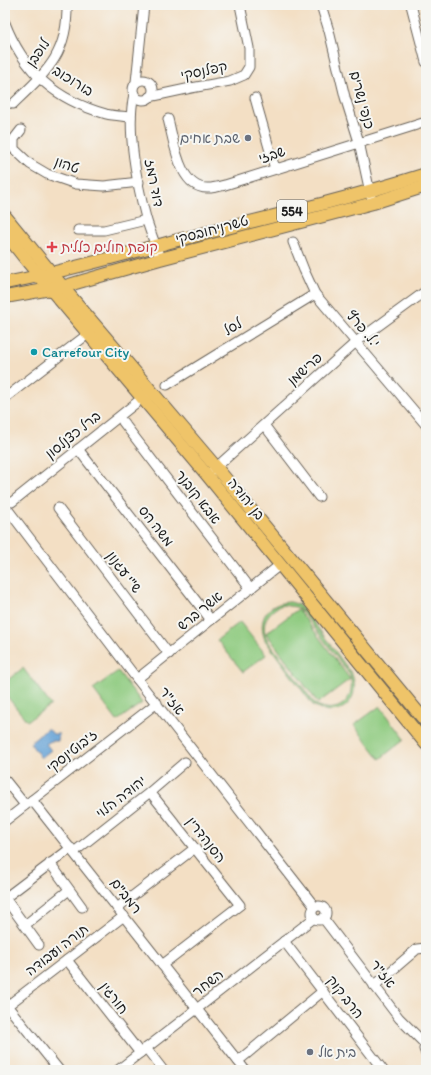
<svg xmlns="http://www.w3.org/2000/svg" width="431" height="1075" font-family="Itim,'Playpen Sans Hebrew',sans-serif">
  <style>
    .green { fill: #8fcb80; stroke: #56744e; fill-rule: evenodd }
    .water { fill: #65a2d6; stroke: #405f79 }
    .lines { fill: none; stroke-linecap: round; stroke-linejoin: round }
    .minor-casing { stroke: #676057; stroke-width: 11 }
    .major-casing { stroke: #676057; stroke-width: 14 }
    .minor { stroke: #fff; stroke-width: 9 }
    .major { stroke: #efc469; stroke-width: 12 }
    .worship-dot { fill: #6b7280; stroke: #f6f6f2; stroke-width: 1.5 }
    .health-dot { fill: #e0444e; stroke: #f6f6f2; stroke-width: 1.5 }
    .culture-dot { fill: #0f9aa8; stroke: #f6f6f2; stroke-width: 1.5 }
    .labels { text-anchor: middle; dominant-baseline: central; stroke-width: 4; stroke-linejoin: round; paint-order: stroke }
    .shield { fill: #f6f6f2; stroke: #5d5d5c; stroke-width: 1 }
    .shield-label { font-size: 13px; font-weight: bold; fill: #1c1c1c }
    .street-label { font-size: 14px; fill: #1c1c1c; stroke: #f6f6f2 }
    .worship-label { font-size: 14px; fill: #5b616d; stroke: #f6f6f2; text-anchor: end }
    .health-label { font-size: 14px; fill: #be3a42; stroke: #f6f6f2; text-anchor: start }
    .culture-label { font-size: 14px; fill: #0d838f; stroke: #f6f6f2; text-anchor: start }
  </style>
  <rect width="100%" height="100%" fill="#f6f6f2"/>
  <filter id="ink" filterUnits="userSpaceOnUse"><feTurbulence type="fractalNoise" baseFrequency=".025" numOctaves="2"/><feDisplacementMap in="SourceGraphic" scale="8" xChannelSelector="R" yChannelSelector="G"/><feConvolveMatrix kernelMatrix="1 2 1 2 8 2 1 2 1" color-interpolation-filters="sRGB"/></filter>
  <filter id="wash" filterUnits="userSpaceOnUse"><feTurbulence type="fractalNoise" baseFrequency=".012" numOctaves="4" result="noise"/><feDisplacementMap in="SourceGraphic" scale="16" xChannelSelector="R" yChannelSelector="G"/><feGaussianBlur stdDeviation="0.9" result="paint"/><feColorMatrix in="noise" values="0 0 0 0 0 0 0 0 0 0 0 0 0 0 0 0 0 1.4 0 .05"/><feComposite in="paint" operator="in"/></filter>
  <g filter="url(#wash)">
    <rect width="100%" height="100%" fill="#f3dfc4"/>
    <g class="green">
      <path d="M 290,602 L 297,604 L 304,609 L 352,674 C 362,702 338,721 313,705 L 265,640 C 257,619 267,603 290,602 ZM 282,605 L 296,607 L 302,611 L 350,675 C 357,700 337,717 315,704 C 303,688 291,672 280,657 C 275,650 267,642 265,633 C 262,620 270,610 282,605 Z"/>
      <polygon points="298,609 350,679 318,703 266,633"/>
      <polygon points="240,622 266,655 243,672 217,640"/>
      <polygon points="23,668 51,705 27,721 5,694 5,682"/>
      <polygon points="118,671 142,703 117,721 93,689"/>
      <polygon points="380,706 405,739 380,759 354,725"/>
    </g>
    <polygon class="water" points="48,728 53,734 59,734 58,741 51,741 46,744 51,750 41,758 30,743"/>
  </g>
  <g filter="url(#ink)">
    <g class="lines">
      <defs>
        <g id="minor">
          <polyline points="321,5 329,31 345,97 359,142 371,197"/>
          <polyline points="411,5 426,62"/>
          <path d="M 5,23 C 13,44 27,67 44,82 C 61,97 85,108 106,114 C 114,116 123,116 131,117"/>
          <circle cx="143" cy="90" r="10"/>
          <polyline points="136,82 144,5"/>
          <path d="M 134,94 C 126,129 137,184 146,218 C 150,232 156,245 160,259"/>
          <polyline points="149,97 191,88 230,81 244,75 249,67 249,48 240,5"/>
          <polyline points="255,98 275,169"/>
          <path d="M 13,104 C 46,72 68,55 67,5"/>
          <path d="M 168,119 C 174,141 179,190 209,188 C 214,188 220,186 225,185 L 426,122"/>
          <polyline points="21,130 14,139 14,149 30,164 47,174 76,184 104,186 139,182"/>
          <polyline points="78,230 104,230 146,220"/>
          <polyline points="293,242 304,270 315,294 426,425"/>
          <polyline points="167,385 315,294"/>
          <polyline points="5,398 88,334"/>
          <polyline points="123,422 251,589"/>
          <polyline points="264,425 319,497"/>
          <polyline points="78,449 211,620"/>
          <polyline points="212,471 356,342 426,291"/>
          <polyline points="12,502 146,395"/>
          <polyline points="58,508 169,654"/>
          <polyline points="9,511 137,679 315,907"/>
          <polyline points="137,679 281,564"/>
          <polyline points="5,780 25,805"/>
          <polyline points="150,792 240,905 162,965"/>
          <polyline points="32,800 245,1070"/>
          <polyline points="5,821 157,703"/>
          <polyline points="74,852 150,792 185,762"/>
          <polyline points="50,863 82,907"/>
          <polyline points="5,898 71,848"/>
          <polyline points="5,898 39,945"/>
          <circle cx="319" cy="913" r="7"/>
          <polyline points="117,908 195,848"/>
          <polyline points="323,918 399,1018 425,1044"/>
          <polyline points="25,925 69,890"/>
          <polyline points="284,941 383,1070"/>
          <polyline points="67,960 140,1053"/>
          <polyline points="374,986 417,949 426,948"/>
          <polyline points="5,1003 59,1070"/>
          <polyline points="7,1006 124,916"/>
          <polyline points="426,1042 424,1049 426,1054"/>
          <polyline points="146,1048 163,1070"/>
          <polyline points="238,1061 323,991"/>
          <polyline points="118,1070 314,918"/>
        </g>
        <g id="major">
          <polyline points="5,216 72,298 216,467 426,722"/>
          <polyline points="5,233 27,261 207,475 426,744"/>
          <path d="M 5,283 C 64,272 120,255 178,240 C 261,219 344,200 426,174"/>
          <polyline points="5,297 62,287 79,282 160,259 373,203 426,186"/>
        </g>
      </defs>
      <use href="#minor" class="minor-casing"/>
      <use href="#major" class="major-casing"/>
      <use href="#minor" class="minor"/>
      <use href="#major" class="major"/>
    </g>
  </g>
  <g class="worship-dot">
    <circle cx="248" cy="138" r="4"/>
    <circle cx="310" cy="1052" r="4"/>
  </g>
  <path class="health-dot" d="M50 241h4v4h4v4h-4v4h-4v-4h-4v-4h4z"/>
  <circle class="culture-dot" cx="34" cy="352" r="4"/>
  <g class="labels">
    <rect class="shield" x="277" y="200" width="30" height="22" rx="3"/>
    <g class="shield-label">
      <text x="292" y="211">554</text>
    </g>
    <g class="street-label">
      <text transform="translate(38 53) rotate(-56)">לופבן</text>
      <text transform="translate(204 71) rotate(-12)">קפלנסקי</text>
      <text transform="translate(73 81) rotate(32)">בורוכוב</text>
      <text transform="translate(362 100) rotate(75)">כנפי נשרים</text>
      <text transform="translate(272 155) rotate(-18)">שבזי</text>
      <text transform="translate(67 165) rotate(19)">טהון</text>
      <text transform="translate(154 183) rotate(79)">דוד רמז</text>
      <text transform="translate(212 230) rotate(-15)">טשרניחובסקי</text>
      <text transform="translate(233 327) rotate(-31)">לסל</text>
      <text transform="translate(363 329) rotate(49)">י.ל. פרץ</text>
      <text transform="translate(305 369) rotate(-42)">פרישמן</text>
      <text transform="translate(73 435) rotate(-39)">ברל כצנלסון</text>
      <text transform="translate(198 497) rotate(52)">אבא קובנר</text>
      <text transform="translate(246 499) rotate(51)">בן יהודה</text>
      <text transform="translate(156 526) rotate(52)">משה הס</text>
      <text transform="translate(124 572) rotate(53)">ש"י עגנון</text>
      <text transform="translate(200 611) rotate(-39)">אשר ברש</text>
      <text transform="translate(172 701) rotate(52)">אז"ר</text>
      <text transform="translate(72 751) rotate(-38)">ז'בוטינסקי</text>
      <text transform="translate(121 797) rotate(-38)">יהודה הלוי</text>
      <text transform="translate(206 840) rotate(52)">הסנהדרין</text>
      <text transform="translate(126 896) rotate(52)">רמב"ם</text>
      <text transform="translate(57 950) rotate(-38)">תורה ועבודה</text>
      <text transform="translate(383 974) rotate(52)">אז"ר</text>
      <text transform="translate(208 983) rotate(-38)">השחר</text>
      <text transform="translate(345 997) rotate(52)">הרב קוק</text>
      <text transform="translate(114 998) rotate(52)">חורגין</text>
    </g>
    <g class="worship-label">
      <text x="240" y="138">שבת אחים</text>
      <text x="318" y="1052" text-anchor="start">בית אל</text>
    </g>
    <g class="health-label">
      <text x="61" y="247">קופת חולים כללית</text>
    </g>
    <g class="culture-label">
      <text x="42" y="352">Carrefour City</text>
    </g>
  </g>
  <rect width="431" height="1075" fill="none" stroke="#f6f6f2" stroke-width="20"/>
</svg>
